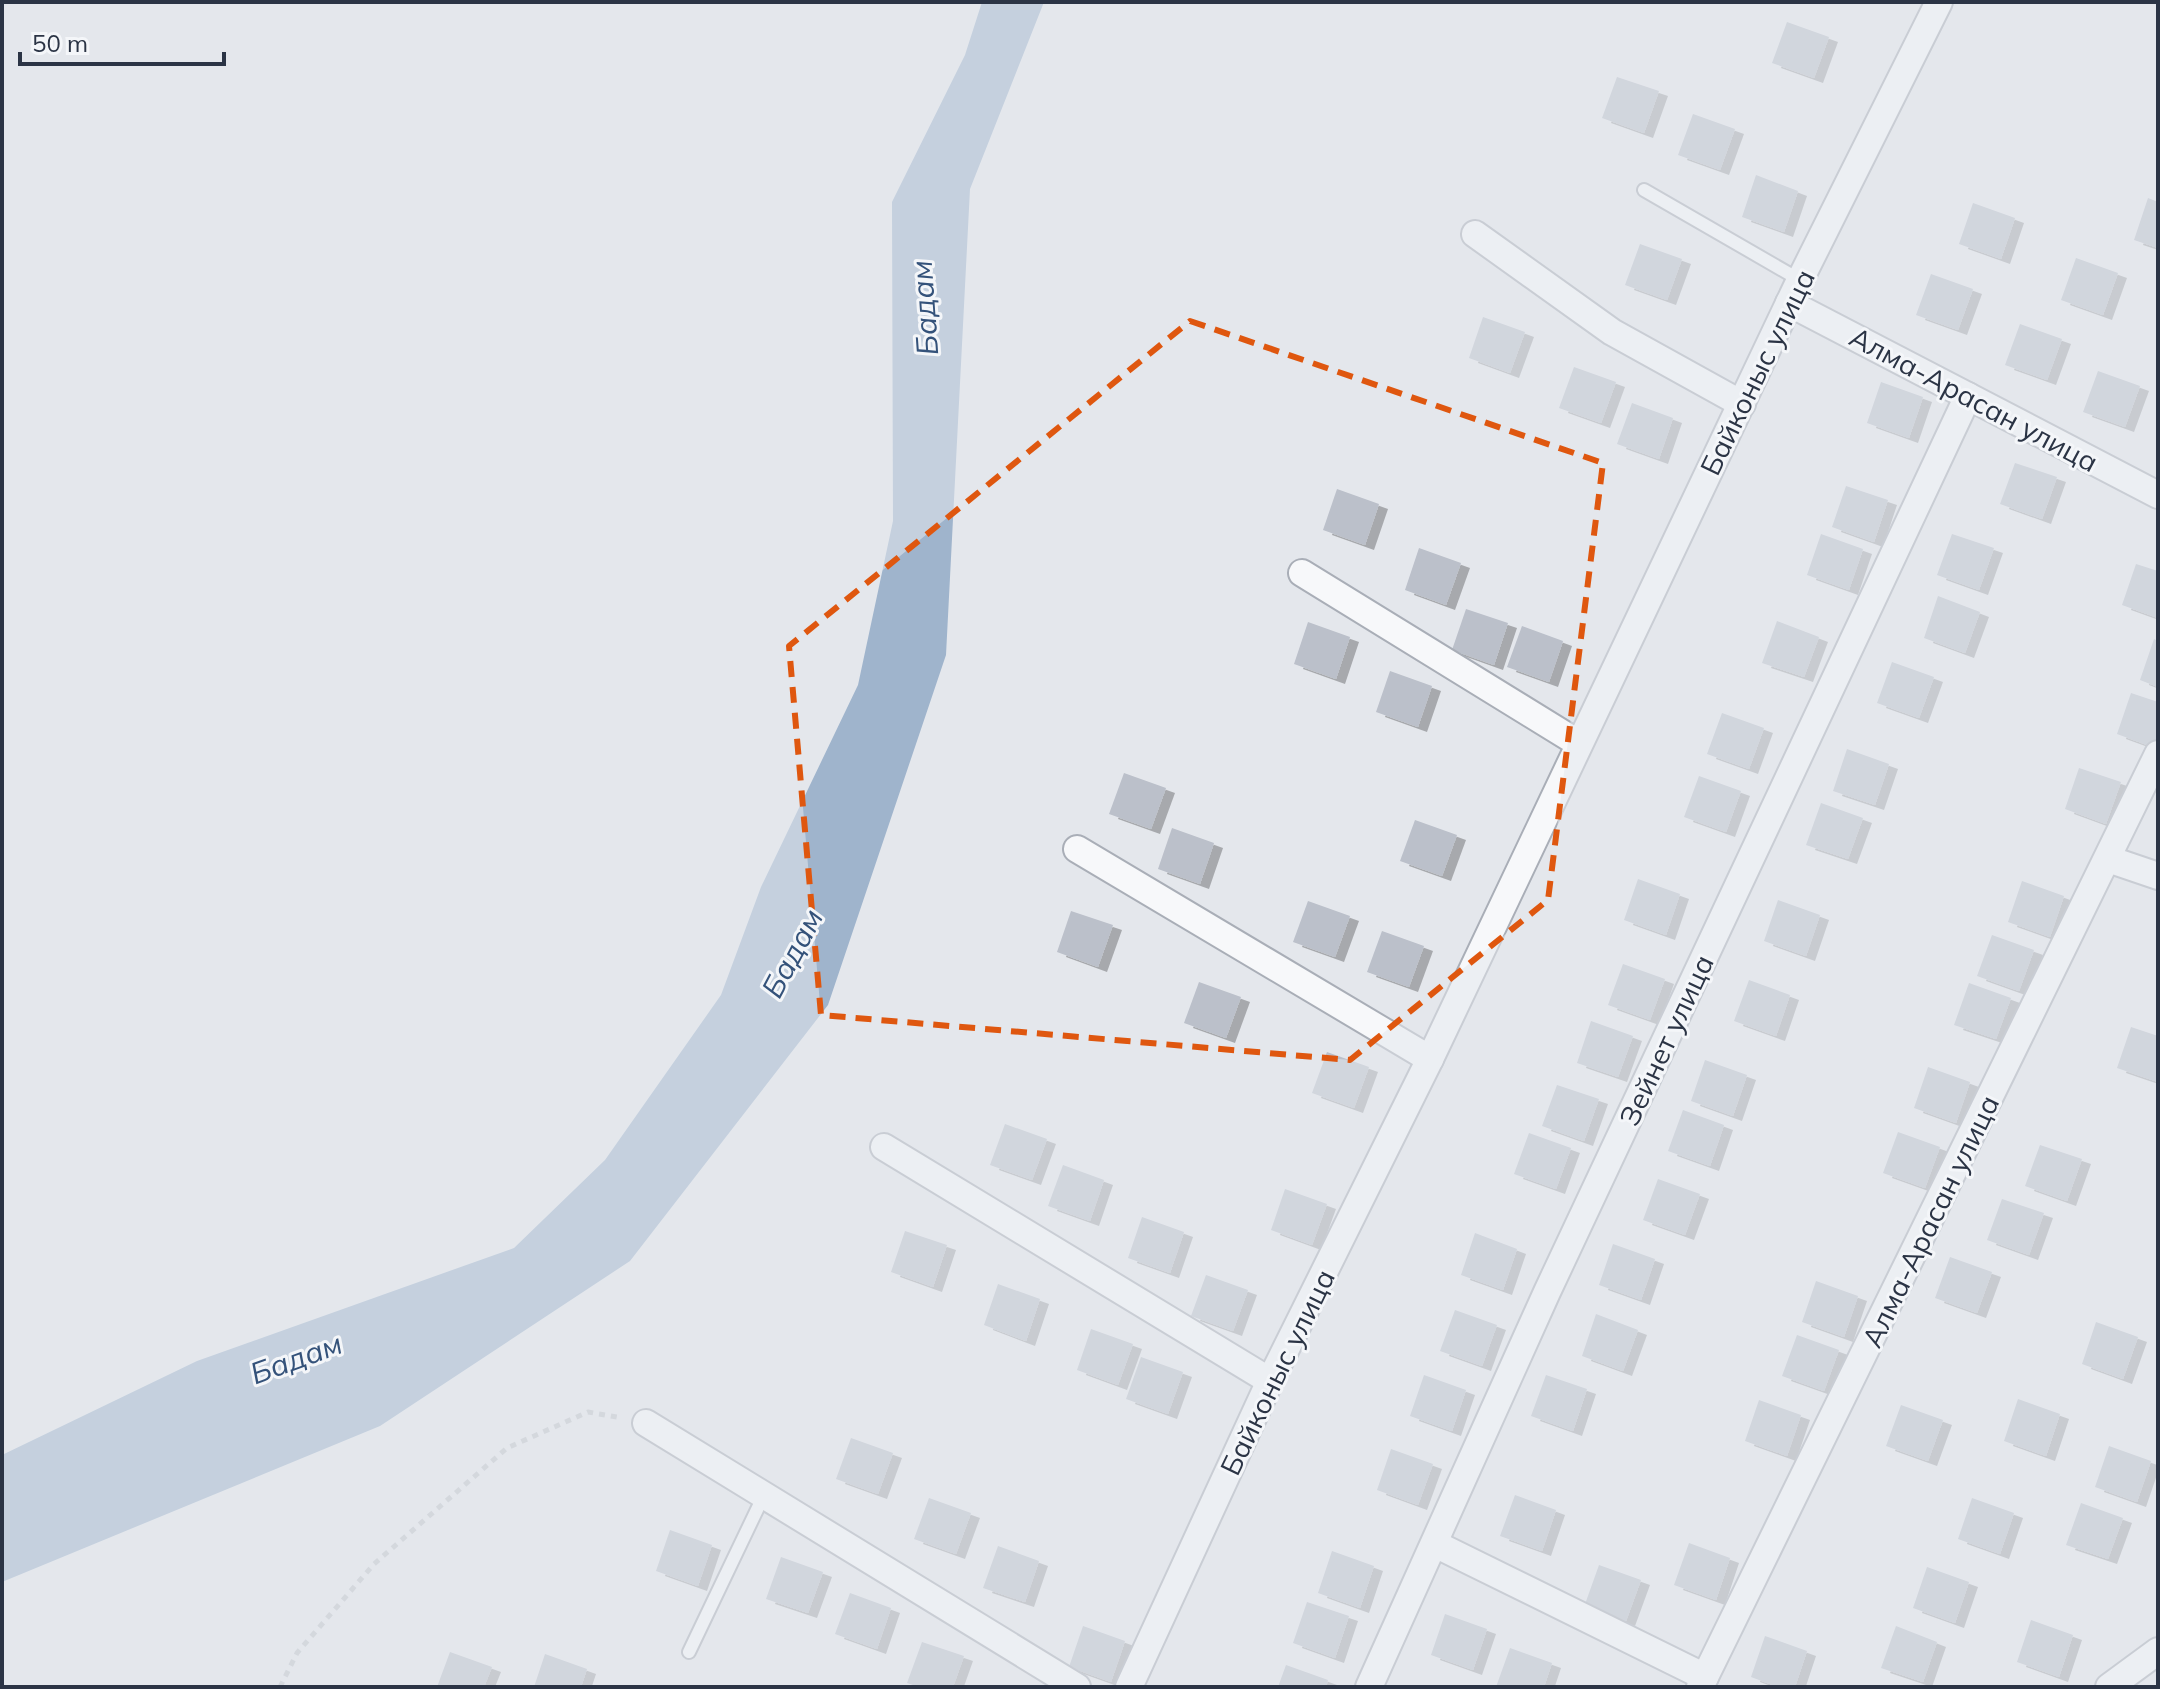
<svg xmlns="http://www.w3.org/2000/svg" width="2160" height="1689" font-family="Mulish,sans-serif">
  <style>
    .water { fill: #9fb4cc }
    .building { fill: #bbc0ca; filter: url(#shadow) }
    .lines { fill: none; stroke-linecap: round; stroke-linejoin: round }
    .service-casing { stroke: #a9aeb7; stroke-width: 16 }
    .minor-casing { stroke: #a9aeb7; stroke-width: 30 }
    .path { stroke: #c2c5cb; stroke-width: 5; stroke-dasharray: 6 6; stroke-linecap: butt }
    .service { stroke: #f7f8fa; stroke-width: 12 }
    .minor { stroke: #f7f8fa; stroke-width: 26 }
    .marked { fill: none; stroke: #df570f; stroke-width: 6; stroke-dasharray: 16 10; stroke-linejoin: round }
    .labels { text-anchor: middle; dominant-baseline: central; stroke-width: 6; stroke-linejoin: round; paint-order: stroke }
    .street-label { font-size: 28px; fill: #2b3445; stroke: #f4f6f9 }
    .water-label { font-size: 30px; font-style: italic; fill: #34527a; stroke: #f4f6f9 }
  </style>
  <defs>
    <filter id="shadow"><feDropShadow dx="9" dy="5" stdDeviation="0" flood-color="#0004"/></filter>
  </defs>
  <rect width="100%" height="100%" fill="#e4e7ec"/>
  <polygon class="water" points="982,2 1044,2 970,189 946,655 828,1005 630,1261 380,1426 2,1582 2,1455 197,1361 514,1248 605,1160 721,995 761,887 858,685 893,521 892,202 965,55"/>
  <g class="building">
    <polygon points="1787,22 1829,37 1814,78 1772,63"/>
    <polygon points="1617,77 1659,91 1644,133 1602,118"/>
    <polygon points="1693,114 1735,129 1720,170 1678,155"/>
    <polygon points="1756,175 1798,191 1784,232 1742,217"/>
    <polygon points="2148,198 2158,202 2158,248 2134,240"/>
    <polygon points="1973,203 2015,218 2001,259 1959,244"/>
    <polygon points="1640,244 1682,259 1667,300 1625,285"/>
    <polygon points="2076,258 2118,273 2103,315 2061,300"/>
    <polygon points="1931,274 1973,289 1958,330 1916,315"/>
    <polygon points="1483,317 1525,332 1510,373 1469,358"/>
    <polygon points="2020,324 2062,339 2047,380 2005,365"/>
    <polygon points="1574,367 1616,382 1601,423 1559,408"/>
    <polygon points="2098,371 2140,386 2125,427 2083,412"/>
    <polygon points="1881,382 1923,397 1909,438 1867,423"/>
    <polygon points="1632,403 1673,418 1659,459 1617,444"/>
    <polygon points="2015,463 2057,477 2042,519 2000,504"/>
    <polygon points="1846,486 1888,500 1874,542 1832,527"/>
    <polygon points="1337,489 1379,504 1365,545 1323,530"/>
    <polygon points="1821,534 1863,549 1849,590 1807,575"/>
    <polygon points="1952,534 1994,548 1979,590 1937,575"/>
    <polygon points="1419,548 1461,563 1446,605 1405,590"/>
    <polygon points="2136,564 2158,571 2158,618 2122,605"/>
    <polygon points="1938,596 1980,612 1965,653 1924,638"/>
    <polygon points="1466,609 1508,623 1494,665 1452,650"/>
    <polygon points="1777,621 1819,637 1804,677 1762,663"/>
    <polygon points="1308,622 1350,637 1336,679 1294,664"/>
    <polygon points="1522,626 1563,641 1549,682 1507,667"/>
    <polygon points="2154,639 2158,641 2158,687 2140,680"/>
    <polygon points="1892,662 1934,677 1919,718 1877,703"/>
    <polygon points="1390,671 1432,686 1418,727 1376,712"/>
    <polygon points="2131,693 2158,702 2158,749 2117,734"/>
    <polygon points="1722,713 1764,728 1749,769 1707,754"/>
    <polygon points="1847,749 1889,764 1875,805 1833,791"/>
    <polygon points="2079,768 2121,782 2106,824 2065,809"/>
    <polygon points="1124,773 1166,788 1151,829 1109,814"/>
    <polygon points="1699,776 1741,791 1726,832 1684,817"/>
    <polygon points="1821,803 1863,818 1848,859 1806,845"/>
    <polygon points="1415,820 1457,835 1442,876 1400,861"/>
    <polygon points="1172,828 1214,843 1200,884 1158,869"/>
    <polygon points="1638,879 1680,894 1666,935 1624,920"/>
    <polygon points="2022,881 2064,896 2050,937 2008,922"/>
    <polygon points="1778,900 1820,915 1806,956 1764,941"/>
    <polygon points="1308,901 1350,916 1335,957 1293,942"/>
    <polygon points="1071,911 1113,925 1098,967 1057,952"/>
    <polygon points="1382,931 1424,946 1409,987 1367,972"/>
    <polygon points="1992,935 2034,950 2019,991 1977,976"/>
    <polygon points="1623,964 1665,979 1650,1020 1608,1005"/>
    <polygon points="1749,980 1790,995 1776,1036 1734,1021"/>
    <polygon points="1199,982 1241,997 1226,1038 1184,1023"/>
    <polygon points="1969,983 2011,998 1996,1039 1954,1025"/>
    <polygon points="1591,1021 1633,1036 1618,1077 1577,1063"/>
    <polygon points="2131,1027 2158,1036 2158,1082 2117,1068"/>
    <polygon points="1327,1052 1369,1067 1354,1108 1312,1093"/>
    <polygon points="1705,1060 1747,1075 1733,1116 1691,1101"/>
    <polygon points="1928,1067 1970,1082 1956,1123 1914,1108"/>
    <polygon points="1557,1085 1599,1099 1584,1141 1542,1126"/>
    <polygon points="1683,1110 1724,1125 1710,1166 1668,1151"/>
    <polygon points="1005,1124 1047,1139 1032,1180 990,1165"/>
    <polygon points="1898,1132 1940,1147 1925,1188 1883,1173"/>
    <polygon points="1529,1133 1571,1148 1556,1189 1514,1174"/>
    <polygon points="2040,1145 2082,1159 2067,1201 2025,1186"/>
    <polygon points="1063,1165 1104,1180 1090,1221 1048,1206"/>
    <polygon points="1658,1179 1700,1194 1685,1235 1643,1220"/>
    <polygon points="1285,1189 1327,1204 1312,1245 1271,1230"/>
    <polygon points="2002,1199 2044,1213 2029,1255 1987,1240"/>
    <polygon points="1142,1217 1184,1232 1170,1273 1128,1258"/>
    <polygon points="905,1231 947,1245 933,1287 891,1272"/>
    <polygon points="1475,1233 1517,1249 1503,1290 1461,1275"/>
    <polygon points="1613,1244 1655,1259 1641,1300 1599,1285"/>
    <polygon points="1950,1257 1992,1272 1977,1313 1935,1298"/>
    <polygon points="1206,1275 1248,1290 1233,1331 1191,1316"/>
    <polygon points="1816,1281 1858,1296 1844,1337 1802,1322"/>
    <polygon points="998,1284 1040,1299 1026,1341 984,1325"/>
    <polygon points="1455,1310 1497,1325 1482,1366 1440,1351"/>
    <polygon points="1596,1314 1638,1330 1623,1371 1582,1356"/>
    <polygon points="2096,1322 2138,1337 2123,1379 2082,1364"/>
    <polygon points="1091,1329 1133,1344 1118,1385 1077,1370"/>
    <polygon points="1797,1335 1839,1350 1824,1391 1782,1376"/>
    <polygon points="1141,1357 1183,1372 1168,1414 1126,1399"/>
    <polygon points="1424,1375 1466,1390 1452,1431 1410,1416"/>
    <polygon points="1546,1375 1587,1389 1573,1431 1531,1416"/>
    <polygon points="2018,1399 2060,1414 2046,1456 2004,1441"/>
    <polygon points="1759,1400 1801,1415 1787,1456 1745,1441"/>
    <polygon points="1901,1405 1943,1420 1928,1461 1886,1446"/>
    <polygon points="851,1438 893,1453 878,1494 836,1479"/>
    <polygon points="2109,1446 2151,1461 2137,1502 2095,1487"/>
    <polygon points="1391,1449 1433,1464 1418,1505 1377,1490"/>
    <polygon points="1515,1495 1556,1510 1542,1551 1500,1536"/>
    <polygon points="929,1498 971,1513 956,1554 914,1539"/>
    <polygon points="1972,1498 2014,1513 2000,1554 1958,1539"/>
    <polygon points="2081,1503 2123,1518 2108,1559 2066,1545"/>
    <polygon points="670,1530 712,1545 698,1586 656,1571"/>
    <polygon points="1689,1543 1730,1558 1716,1600 1674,1585"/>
    <polygon points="998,1546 1039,1561 1025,1602 983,1588"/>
    <polygon points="1332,1551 1374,1566 1360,1608 1318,1593"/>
    <polygon points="781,1557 823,1572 808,1613 766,1599"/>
    <polygon points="1599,1565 1641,1580 1626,1621 1584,1607"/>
    <polygon points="1927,1567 1969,1582 1955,1623 1913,1608"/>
    <polygon points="850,1593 891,1608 877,1649 835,1634"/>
    <polygon points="1307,1602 1349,1616 1335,1658 1293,1643"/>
    <polygon points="1445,1614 1487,1629 1473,1670 1431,1655"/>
    <polygon points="2031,1620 2073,1635 2059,1677 2017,1662"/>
    <polygon points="1083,1626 1125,1641 1111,1682 1069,1667"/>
    <polygon points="1896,1626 1937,1642 1923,1682 1881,1668"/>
    <polygon points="1765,1636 1807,1651 1795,1687 1778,1687 1751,1677"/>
    <polygon points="922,1642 964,1656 953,1687 919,1687 907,1683"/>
    <polygon points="1510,1648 1552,1663 1544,1687 1496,1687"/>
    <polygon points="450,1652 492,1667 484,1687 437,1687"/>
    <polygon points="545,1654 587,1669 581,1687 534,1687"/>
    <polygon points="1286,1665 1328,1680 1326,1687 1278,1687"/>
  </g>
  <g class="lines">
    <defs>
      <g id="service">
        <polyline points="1644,190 1800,280"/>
        <polyline points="689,1652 764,1495"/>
      </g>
      <g id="minor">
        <polyline points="1475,234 1612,332 1742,404"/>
        <polyline points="1789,303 2158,495"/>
        <polyline points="1302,573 1578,743"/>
        <polyline points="1077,849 1430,1059"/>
        <polyline points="2108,859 2158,876"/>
        <polyline points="884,1147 1270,1381"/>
        <polyline points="646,1423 1077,1687"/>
        <polyline points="1435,1544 1705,1677"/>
        <polyline points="1129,1687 1270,1381 1430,1059 1800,280 1939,2"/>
        <polyline points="1369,1687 1547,1292 1968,396"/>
        <polyline points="1700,1687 2158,754"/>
        <polyline points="2109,1687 2158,1651"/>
      </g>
    </defs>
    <use href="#service" class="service-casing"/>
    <use href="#minor" class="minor-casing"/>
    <polyline class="path" points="280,1687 297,1653 374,1564 507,1448 588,1412 622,1418"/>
    <use href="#service" class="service"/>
    <use href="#minor" class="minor"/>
  </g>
  <path d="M0 0H2160V1689H0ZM 1190,321 L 1603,463 L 1548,900 L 1350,1060 L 821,1015 L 789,646 Z" fill="#e4e7ec" fill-opacity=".55" fill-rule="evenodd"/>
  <path class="marked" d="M 1190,321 L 1603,463 L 1548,900 L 1350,1060 L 821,1015 L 789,646 Z"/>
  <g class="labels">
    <g class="street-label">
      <text transform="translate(1757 372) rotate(-64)">Байконыс улица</text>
      <text transform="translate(1974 399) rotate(28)">Алма-Арасан улица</text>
      <text transform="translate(1666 1040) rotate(-65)">Зейнет улица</text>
      <text transform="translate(1930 1221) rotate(-64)">Алма-Арасан улица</text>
      <text transform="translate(1277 1372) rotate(-64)">Байконыс улица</text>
    </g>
    <g class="water-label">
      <text transform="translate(924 308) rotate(-94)">Бадам</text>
      <text transform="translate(792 953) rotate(-62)">Бадам</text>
      <text transform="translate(296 1358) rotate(-20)">Бадам</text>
    </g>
  </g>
  <rect width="2160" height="1689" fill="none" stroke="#2b3445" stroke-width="8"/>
  <path d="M20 52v12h204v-12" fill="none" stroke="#2b3445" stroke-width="4"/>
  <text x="32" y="52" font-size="24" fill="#2b3445" stroke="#f4f6f9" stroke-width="6" paint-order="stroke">50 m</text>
</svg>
